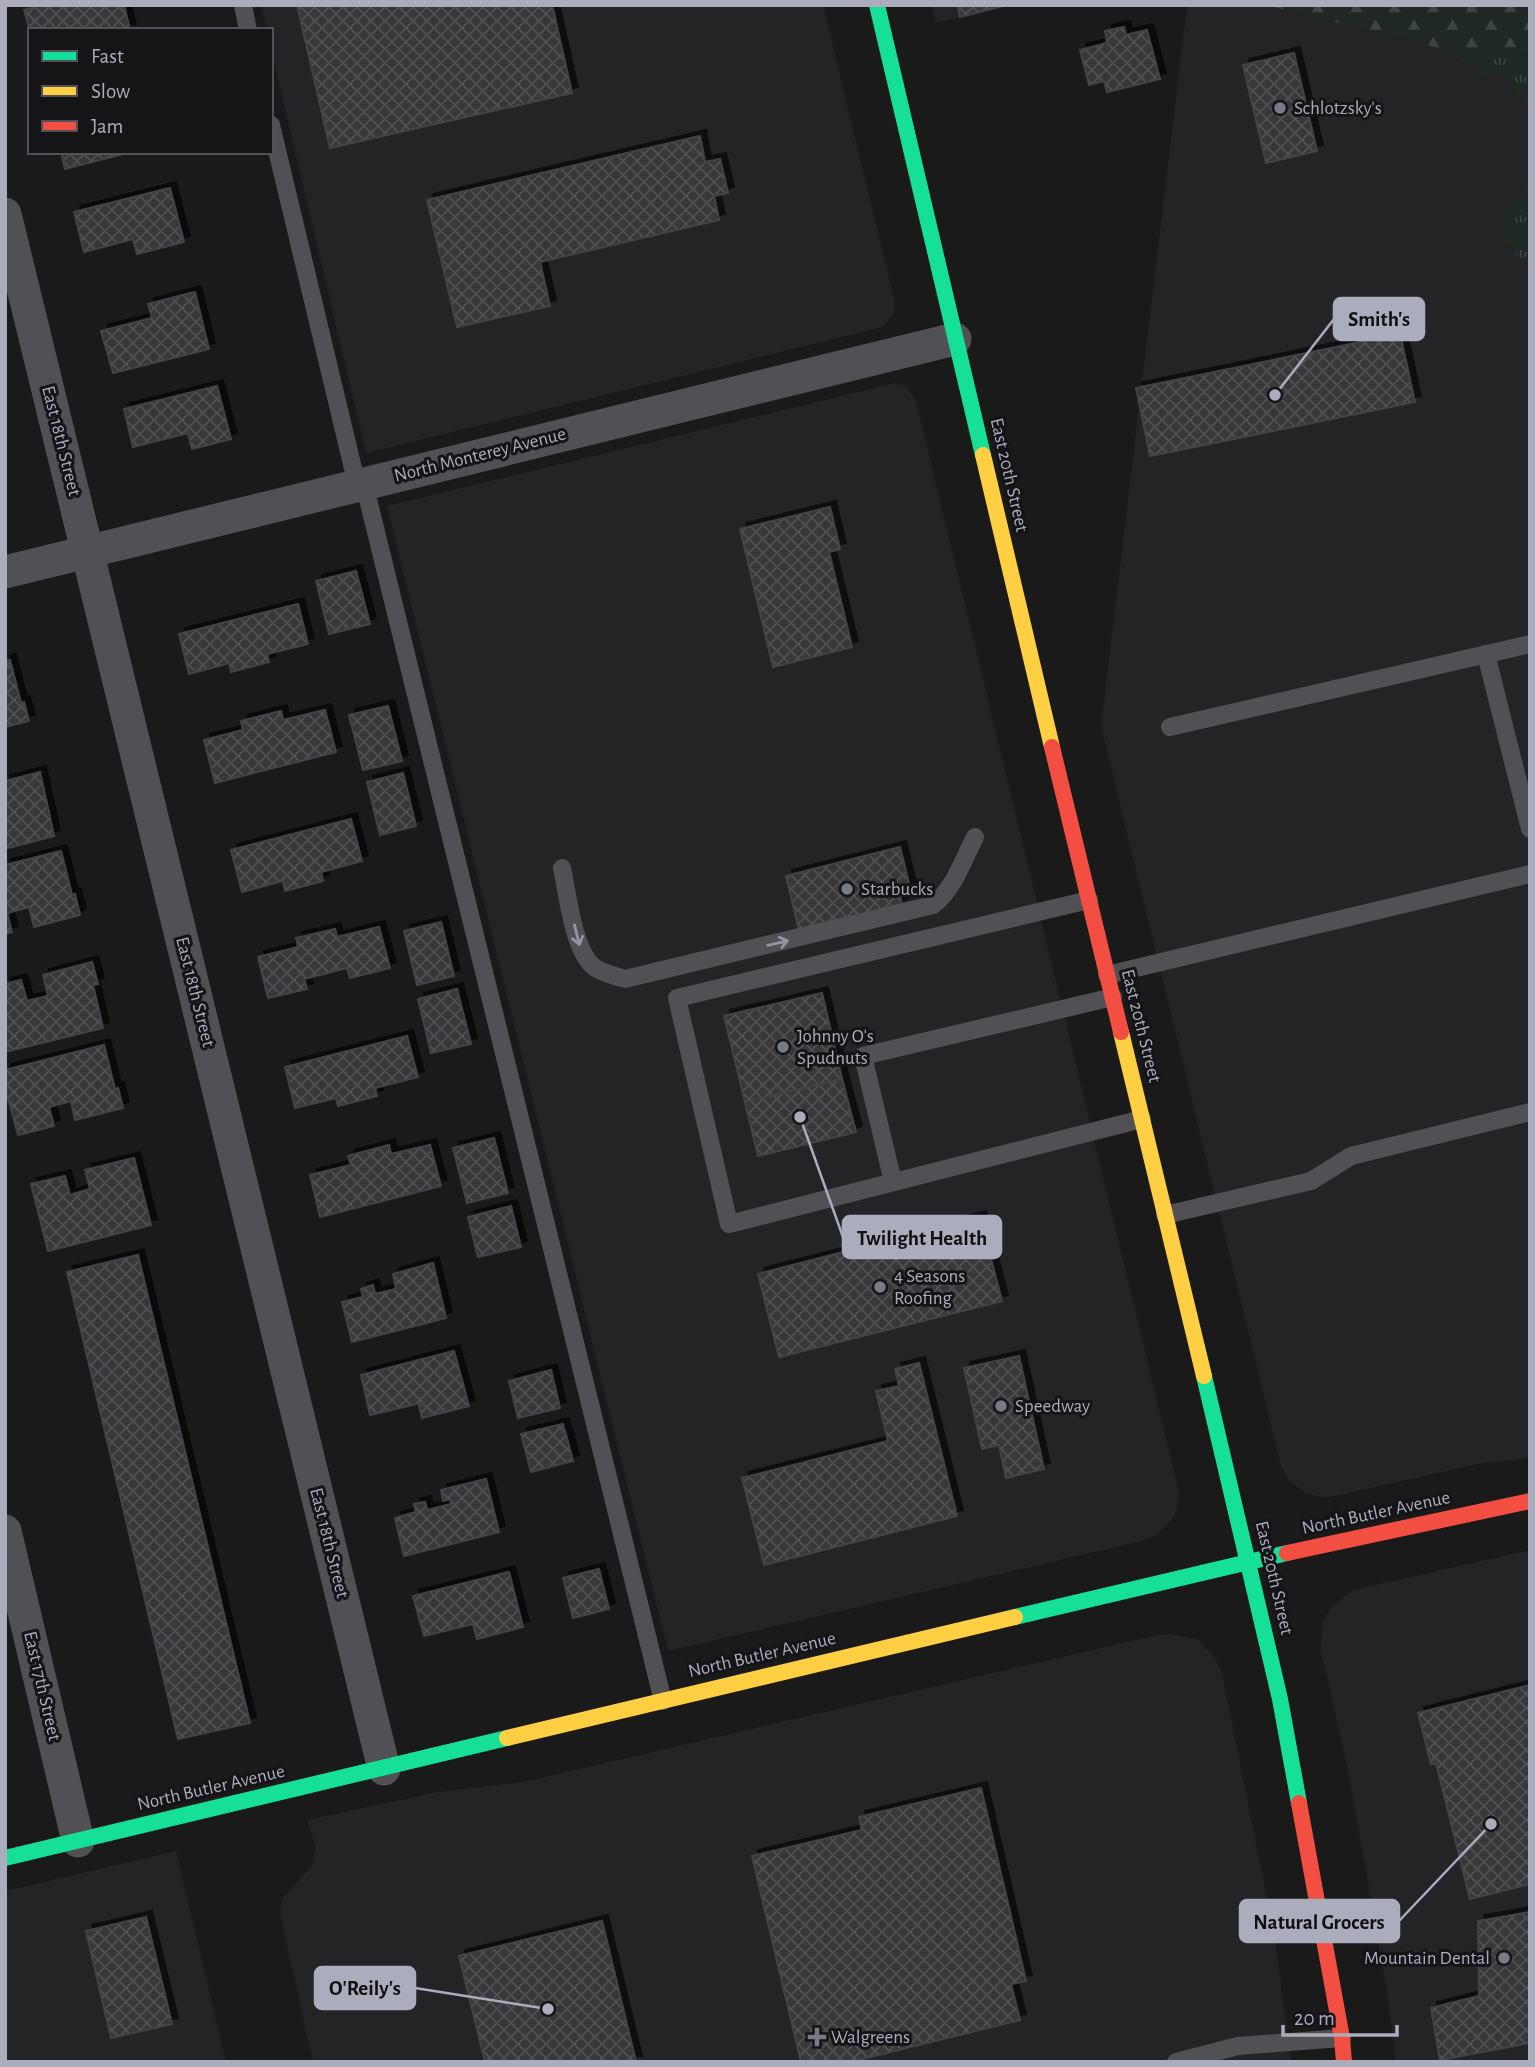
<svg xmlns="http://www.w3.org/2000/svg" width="1535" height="2067" font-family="'Alegreya Sans',sans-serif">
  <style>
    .built { fill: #242427 }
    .grass { fill: url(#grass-tufts) }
    .forest { fill: url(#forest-firs) }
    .building { fill: url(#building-cross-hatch); stroke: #434347; stroke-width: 2; filter: url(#shadow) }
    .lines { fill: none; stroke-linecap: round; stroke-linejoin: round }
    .lane { stroke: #505055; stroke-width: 18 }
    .street { stroke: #505055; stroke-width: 33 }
    .fast { stroke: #16e098; stroke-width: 16 }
    .slow { stroke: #ffcf43; stroke-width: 16 }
    .jam { stroke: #f24e42; stroke-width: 16 }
    .oneway { stroke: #9496a2 }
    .poi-dot { fill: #787a84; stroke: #151417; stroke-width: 2.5 }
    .labels { text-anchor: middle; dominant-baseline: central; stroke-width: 6; stroke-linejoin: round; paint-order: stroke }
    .poi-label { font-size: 19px; fill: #abadbc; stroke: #151417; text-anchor: start }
    .street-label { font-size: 19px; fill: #abadbc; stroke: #151417 }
    .leader { fill: none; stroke: #abadbc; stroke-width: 2.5 }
    .callout-dot { fill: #abadbc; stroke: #151417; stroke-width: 2.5 }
    .callout { fill: #abadbc; stroke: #abadbc; stroke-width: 2.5 }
    .callout-label { font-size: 21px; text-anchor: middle; font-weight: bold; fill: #111 }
  </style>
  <defs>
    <pattern id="grass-tufts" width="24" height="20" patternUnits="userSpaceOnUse" patternTransform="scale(1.75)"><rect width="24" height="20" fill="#202823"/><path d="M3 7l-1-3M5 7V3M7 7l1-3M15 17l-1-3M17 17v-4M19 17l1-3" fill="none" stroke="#3e4441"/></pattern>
    <pattern id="forest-firs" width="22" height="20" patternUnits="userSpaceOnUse" patternTransform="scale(1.75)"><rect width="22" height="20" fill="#202823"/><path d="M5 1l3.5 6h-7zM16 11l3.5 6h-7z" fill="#3e4441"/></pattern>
    <pattern id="building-cross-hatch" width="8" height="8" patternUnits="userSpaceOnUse" patternTransform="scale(1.75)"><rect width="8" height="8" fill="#373739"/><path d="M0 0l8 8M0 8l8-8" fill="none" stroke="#515154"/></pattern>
    <filter id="shadow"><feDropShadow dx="6" dy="-6" stdDeviation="0" flood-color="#0009"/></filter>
  </defs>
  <rect width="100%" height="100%" fill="#1a1a1b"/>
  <g class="built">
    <polygon points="261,5 823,5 894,299 894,313 885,325 879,328 366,453 271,49 271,30 267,30"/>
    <polygon points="932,5 1008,5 936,23"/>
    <polygon points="1187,5 1266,5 1454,52 1481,77 1500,73 1530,109 1530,176 1506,243 1530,268 1530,1458 1483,1463 1326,1498 1305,1493 1288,1479 1281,1466 1101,726"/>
    <polygon points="895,383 907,387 916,401 1178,1488 1179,1500 1175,1515 1167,1525 1156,1535 1142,1541 668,1651 387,506"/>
    <polygon points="1530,1550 1530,2062 1396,2062 1387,1991 1348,1770 1321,1650 1323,1622 1331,1607 1353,1590"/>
    <polygon points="1170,1634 1198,1639 1216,1659 1222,1674 1274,1933 1291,2062 313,2062 280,1913 282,1899 312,1865 316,1848 307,1820 438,1792 523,1782 1157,1635"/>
    <polygon points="176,1851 226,2062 5,2062 5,1891"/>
  </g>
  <g class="grass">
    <polygon points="1454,52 1530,56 1530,109 1500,73 1481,77"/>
    <polygon points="1530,176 1530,268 1506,243 1504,215 1521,199"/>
  </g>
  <polygon class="forest" points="1266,5 1530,5 1530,56 1454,52"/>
  <g class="building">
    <polygon points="43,5 124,5 130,30 30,30 30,32 24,10"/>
    <polygon points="297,5 552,5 572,93 330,148"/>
    <polygon points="958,5 1007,5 960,17"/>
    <polygon points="1124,27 1126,35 1147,30 1160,79 1107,92 1104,81 1089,85 1080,50 1107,43 1105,31"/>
    <polygon points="1294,53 1317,151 1266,163 1243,65"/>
    <polygon points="700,136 705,162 720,159 728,193 714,196 719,220 540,262 550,306 457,327 427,200"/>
    <polygon points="61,152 131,152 65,169"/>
    <polygon points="170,188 184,242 137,254 133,239 84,252 74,212"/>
    <polygon points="195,292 209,349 113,373 101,331 152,318 148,304"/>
    <polygon points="1400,334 1415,402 1150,456 1136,388"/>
    <polygon points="217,386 231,439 192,449 188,433 133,447 124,409"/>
    <polygon points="830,507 840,549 829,552 852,647 773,667 740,529"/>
    <polygon points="356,571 370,624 329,634 316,581"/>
    <polygon points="298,604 308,644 267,654 269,662 231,672 229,663 189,674 179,634"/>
    <polygon points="10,660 21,703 24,702 29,721 5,727 5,661"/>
    <polygon points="388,706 402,761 363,770 349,715"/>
    <polygon points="325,710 336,752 215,783 204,740 243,730 241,721 281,711 283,720"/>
    <polygon points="40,772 54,836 5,849 5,781"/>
    <polygon points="403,773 416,826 380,835 367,782"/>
    <polygon points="351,819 362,861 321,872 323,881 285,891 283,881 242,892 231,850"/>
    <polygon points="900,847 910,888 899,891 902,905 799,931 786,876"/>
    <polygon points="61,851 72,895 75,894 80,915 34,927 29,907 7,913 12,932 5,934 5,865"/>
    <polygon points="441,922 454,976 417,985 404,931"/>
    <polygon points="379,927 390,968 350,978 347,968 304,979 307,989 268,998 258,957 298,947 296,938 335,929 337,937"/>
    <polygon points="92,962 98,984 93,985 103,1028 5,1052 5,984 21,980 27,1001 48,996 43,975"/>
    <polygon points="457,989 471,1044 431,1053 418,999"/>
    <polygon points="822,993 842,1079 745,1102 724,1016"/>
    <polygon points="407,1036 418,1077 375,1088 377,1096 338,1106 336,1098 295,1108 285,1067"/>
    <polygon points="104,1045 115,1089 118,1088 123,1108 75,1120 71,1101 49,1107 54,1126 18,1135 5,1087 5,1070"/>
    <polygon points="842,1079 856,1132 758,1156 745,1102"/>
    <polygon points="494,1138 508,1193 467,1203 453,1148"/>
    <polygon points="389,1145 391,1154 430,1145 441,1186 320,1217 310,1175 351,1165 348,1156"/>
    <polygon points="134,1158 151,1225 48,1251 31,1184 65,1176 70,1195 90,1189 85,1170"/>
    <polygon points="511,1206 521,1247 478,1257 468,1217"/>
    <polygon points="980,1217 1002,1301 779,1357 758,1274"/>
    <polygon points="138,1255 250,1723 178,1739 67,1272"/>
    <polygon points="433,1263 446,1318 352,1342 342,1302 363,1297 361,1289 373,1285 375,1294 396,1289 393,1274"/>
    <polygon points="454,1351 469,1406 422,1418 419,1406 425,1404 425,1402 370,1415 361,1375"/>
    <polygon points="1019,1356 1044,1469 1006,1478 999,1445 982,1449 964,1368"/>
    <polygon points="919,1363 957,1516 764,1565 742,1478 888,1441 876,1391 899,1386 895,1369"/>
    <polygon points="551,1370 560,1408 518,1418 509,1381"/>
    <polygon points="563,1424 573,1461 531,1472 521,1434"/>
    <polygon points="486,1479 499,1532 404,1556 395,1518 416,1512 414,1504 425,1502 427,1510 451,1504 450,1499 443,1501 441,1490"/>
    <polygon points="599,1569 609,1609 573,1618 563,1578"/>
    <polygon points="509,1572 523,1627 477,1639 473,1624 424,1636 413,1596"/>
    <polygon points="1530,1685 1530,1884 1470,1899 1436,1763 1431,1764 1418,1713"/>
    <polygon points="981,1788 1026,1981 1011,1984 1020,2020 850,2062 801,2062 752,1856 862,1830 859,1817"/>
    <polygon points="1530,1912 1530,2043 1440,2060 1431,2008 1479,1996 1478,1921"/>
    <polygon points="146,1917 172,2024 111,2038 86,1931"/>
    <polygon points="602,1921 636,2062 485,2062 459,1956"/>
  </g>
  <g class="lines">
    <g class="lane">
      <polyline points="243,5 248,30"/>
      <polyline points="271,125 357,485"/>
      <polyline points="364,483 663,1701"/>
      <polyline points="1486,654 1530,829"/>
      <polyline points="1170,727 1530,644"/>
      <path d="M 562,868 C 568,895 573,950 594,967 C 602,973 615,976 625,979 L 933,905 C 954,889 963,860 975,837"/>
      <polyline points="1089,900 677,998 729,1224 1142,1119"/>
      <polyline points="1107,975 1530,874"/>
      <polyline points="893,1182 863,1056 1113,997"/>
      <polyline points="1165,1215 1311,1181 1351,1156 1530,1112"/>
      <polyline points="1176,2062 1238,2046 1342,2038"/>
    </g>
    <g class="street">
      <polyline points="5,214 384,1769"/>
      <polyline points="5,572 955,339"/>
      <polyline points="5,1531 78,1841"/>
    </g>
    <g class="fast">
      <polyline points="877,5 983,455"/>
      <polyline points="1204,1376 1280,1699 1299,1803"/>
      <polyline points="1015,1617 1287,1553"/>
      <polyline points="5,1858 507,1738"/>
    </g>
    <g class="slow">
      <polyline points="983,455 1052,747"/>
      <polyline points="1121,1032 1204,1376"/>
      <polyline points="507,1738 1015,1617"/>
    </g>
    <g class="jam">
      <polyline points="1052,747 1121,1032"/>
      <polyline points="1287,1553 1530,1501"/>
      <polyline points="1299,1803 1342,2038 1344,2062"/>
    </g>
  </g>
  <defs><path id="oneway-shaft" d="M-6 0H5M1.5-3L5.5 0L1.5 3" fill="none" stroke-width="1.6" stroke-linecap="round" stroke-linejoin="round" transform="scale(1.75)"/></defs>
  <g class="oneway">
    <use href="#oneway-shaft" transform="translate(577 935) rotate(76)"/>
    <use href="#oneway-shaft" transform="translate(778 943) rotate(-13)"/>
  </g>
  <g class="poi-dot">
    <circle cx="1280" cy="108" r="7"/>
    <circle cx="847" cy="889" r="7"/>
    <circle cx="783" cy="1047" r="7"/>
    <circle cx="880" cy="1287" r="7"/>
    <circle cx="1001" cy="1406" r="7"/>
    <circle cx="1504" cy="1958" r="7"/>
    <path d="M813.5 2026.5h7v7h7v7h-7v7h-7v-7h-7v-7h7z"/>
  </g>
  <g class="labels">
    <g class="poi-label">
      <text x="1294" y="108">Schlotzsky's</text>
      <text x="861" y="889">Starbucks</text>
      <text x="797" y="1036">Johnny O's<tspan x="797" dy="22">Spudnuts</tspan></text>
      <text x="894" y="1276">4 Seasons<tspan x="894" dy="22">Roofing</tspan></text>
      <text x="1015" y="1406">Speedway</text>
      <text x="1490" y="1958" text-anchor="end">Mountain Dental</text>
      <text x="831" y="2037">Walgreens</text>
    </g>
    <g class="street-label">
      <text transform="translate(61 441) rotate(76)">East 18th Street</text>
      <text transform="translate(480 455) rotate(-14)">North Monterey Avenue</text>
      <text transform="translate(1009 475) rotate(77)">East 20th Street</text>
      <text transform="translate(195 992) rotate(76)">East 18th Street</text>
      <text transform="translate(1141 1026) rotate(76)">East 20th Street</text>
      <text transform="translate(1376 1513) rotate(-12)">North Butler Avenue</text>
      <text transform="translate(329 1543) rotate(76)">East 18th Street</text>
      <text transform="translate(1274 1578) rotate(77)">East 20th Street</text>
      <text transform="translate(762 1655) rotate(-13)">North Butler Avenue</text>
      <text transform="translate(42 1686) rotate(77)">East 17th Street</text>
      <text transform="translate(211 1788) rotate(-13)">North Butler Avenue</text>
    </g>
  </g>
  <path class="leader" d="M1275 395L1334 319M800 1117L843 1237M1491 1824L1399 1921M548 2009L415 1988"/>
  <g class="callout-dot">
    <circle cx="1275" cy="395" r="7"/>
    <circle cx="800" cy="1117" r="7"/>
    <circle cx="1491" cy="1824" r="7"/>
    <circle cx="548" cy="2009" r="7"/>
  </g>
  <g class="callout">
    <rect x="1334" y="298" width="90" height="42" rx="7"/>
    <rect x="843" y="1216" width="158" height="42" rx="7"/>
    <rect x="1240" y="1900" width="159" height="42" rx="7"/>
    <rect x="315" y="1967" width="100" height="42" rx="7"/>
  </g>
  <g class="callout-label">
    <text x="1379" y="326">Smith's</text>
    <text x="922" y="1245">Twilight Health</text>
    <text x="1319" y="1929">Natural Grocers</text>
    <text x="365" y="1995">O'Reily's</text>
  </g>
  <rect width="1535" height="2067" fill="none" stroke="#abadbc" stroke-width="14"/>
  <rect x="28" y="28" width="245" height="126" fill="#151417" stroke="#515159" stroke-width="2"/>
  <rect x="42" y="51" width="35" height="10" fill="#16e098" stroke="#515159" stroke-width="2"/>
  <text x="91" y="63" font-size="21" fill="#abadbc">Fast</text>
  <rect x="42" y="86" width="35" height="10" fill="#ffcf43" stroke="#515159" stroke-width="2"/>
  <text x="91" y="98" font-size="21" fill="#abadbc">Slow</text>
  <rect x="42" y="121" width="35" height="10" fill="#f24e42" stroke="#515159" stroke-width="2"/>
  <text x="91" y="133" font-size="21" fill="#abadbc">Jam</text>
  <path d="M1283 2025v10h114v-10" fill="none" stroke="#abadbc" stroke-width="3.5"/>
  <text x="1294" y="2025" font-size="21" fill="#abadbc" stroke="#151417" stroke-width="5" paint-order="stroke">20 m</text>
</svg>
